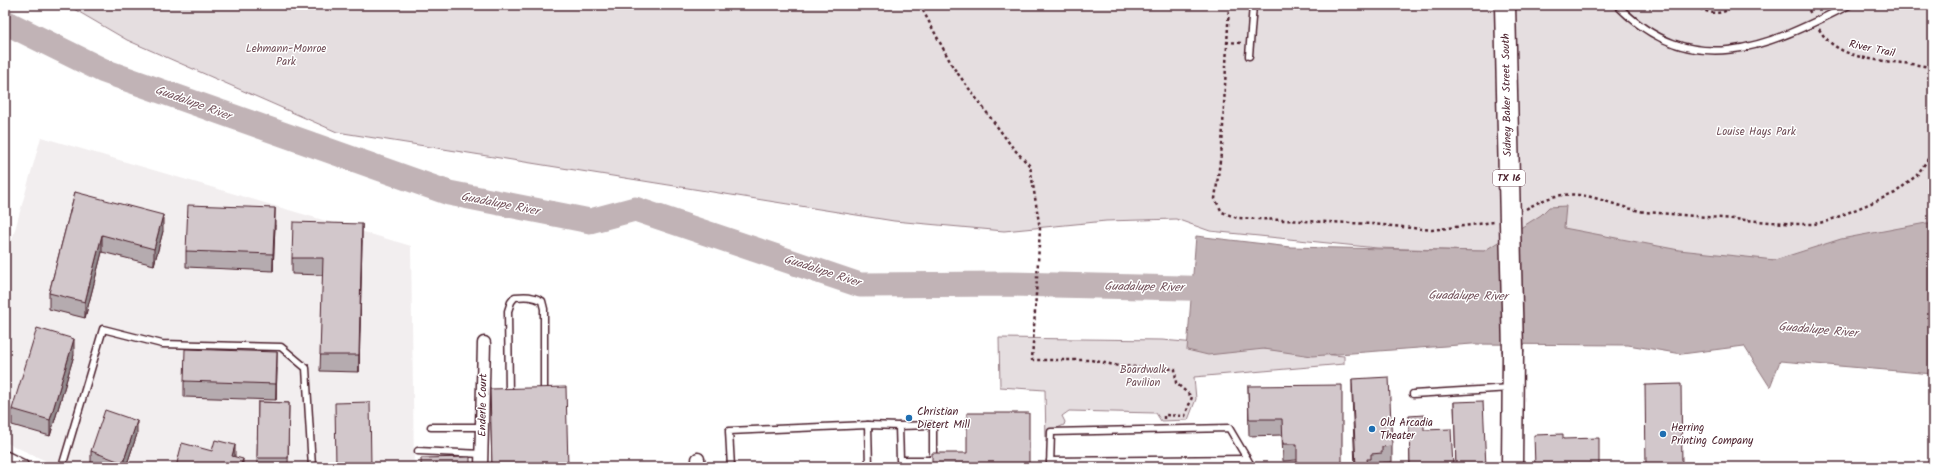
<svg xmlns="http://www.w3.org/2000/svg" width="1938" height="472" font-family="Kalam,sans-serif">
  <style>
    .built { fill: #f2eeef }
    .green { fill: #e5dee0; stroke: #987e86 }
    .water { fill: #c1b3b6; stroke: #91787e }
    .lines { fill: none; stroke-linecap: round; stroke-linejoin: round }
    .river { stroke: #c1b3b6; stroke-width: 25 }
    .service-casing { stroke: #4a1f2b; stroke-width: 9 }
    .minor-casing { stroke: #4a1f2b; stroke-width: 15 }
    .tertiary-casing { stroke: #4a1f2b; stroke-width: 18 }
    .primary-casing { stroke: #4a1f2b; stroke-width: 23 }
    .path { stroke: #4a1f2b; stroke-width: 2.5; stroke-dasharray: 3 3; stroke-linecap: butt }
    .service { stroke: #fff; stroke-width: 6 }
    .minor { stroke: #fff; stroke-width: 12 }
    .tertiary { stroke: #fff; stroke-width: 15 }
    .primary { stroke: #fff; stroke-width: 20 }
    .primary-bridge-casing { stroke: #4a1f2b; stroke-width: 23; stroke-linecap: butt }
    .primary-bridge { stroke: #fff; stroke-width: 20 }
    .wall { fill: #b5abaf; stroke: #4a1f2b }
    .shaded-wall { fill: #938b8e; stroke: #4a1f2b }
    .building { fill: #d2c7cb; stroke: #4a1f2b }
    .poi-dot { fill: #1f6fb2; stroke: #fff; stroke-width: 1.5 }
    .labels { text-anchor: middle; dominant-baseline: central; stroke-width: 3; stroke-linejoin: round; paint-order: stroke }
    .shield { fill: #fff; stroke: #80626b; stroke-width: 1 }
    .shield-label { font-size: 10px; font-weight: bold; fill: #4a1f2b }
    .park-label { font-size: 11px; fill: #714f58; stroke: #fff }
    .street-label { font-size: 11px; fill: #4a1f2b; stroke: #fff }
    .poi-label { font-size: 11px; fill: #4a1f2b; stroke: #fff; text-anchor: start }
    .water-label { font-size: 12px; font-style: italic; fill: #74535c; stroke: #fff }
  </style>
  <rect width="100%" height="100%" fill="#fff"/>
  <filter id="ink" filterUnits="userSpaceOnUse"><feTurbulence type="fractalNoise" baseFrequency=".025" numOctaves="2"/><feDisplacementMap in="SourceGraphic" scale="8" xChannelSelector="R" yChannelSelector="G"/><feConvolveMatrix kernelMatrix="1 2 1 2 8 2 1 2 1" color-interpolation-filters="sRGB"/></filter>
  <g filter="url(#ink)">
    <polygon class="built" points="41,137 411,246 414,467 59,467 5,442 5,265"/>
    <g class="green">
      <polygon points="67,5 1933,5 1933,249 1775,260 1377,248 1210,231 1176,219 1106,221 1004,231 894,221 337,132 127,40"/>
      <polygon points="999,338 1162,340 1344,356 1344,364 1194,377 1196,399 1188,420 1161,421 1156,413 1069,411 1062,416 1065,422 1064,425 1053,430 1046,442 1045,390 1000,387"/>
    </g>
    <polygon class="water" points="1566,206 1564,228 1679,250 1775,260 1841,239 1926,223 1933,223 1933,374 1780,361 1770,387 1744,346 1682,354 1628,345 1472,344 1312,356 1264,349 1208,355 1187,350 1196,236 1290,247 1484,251 1541,215 1549,207"/>
    <g class="lines">
      <polyline class="river" points="5,22 104,71 449,193 590,221 635,209 860,285 1007,284 1226,289"/>
      <defs>
        <g id="service">
          <path d="M 1617,5 C 1692,82 1767,47 1849,5"/>
          <polyline points="1249,56 1253,5"/>
          <polyline points="1413,394 1511,388"/>
          <path d="M 509,396 L 508,311 L 511,302 L 515,297 C 526,296 533,296 542,301 L 544,309 L 544,394"/>
          <polyline points="868,425 869,467"/>
          <polygon points="933,425 933,460 900,460 899,426"/>
          <polyline points="431,427 482,427"/>
          <polyline points="418,451 482,454"/>
          <polyline points="1050,461 1247,459"/>
          <polyline points="62,467 103,329 162,344 281,347 306,368 312,467"/>
          <polyline points="731,467 729,431 868,425 899,426"/>
          <polyline points="841,467 869,466"/>
          <polyline points="1050,467 1051,432 1229,428 1252,467"/>
        </g>
        <g id="minor">
          <polyline points="698,459 699,467"/>
          <polyline points="481,467 484,343"/>
        </g>
        <polyline id="tertiary" points="5,459 21,467"/>
        <polyline id="primary" points="1512,467 1513,352"/>
      </defs>
      <use href="#service" class="service-casing"/>
      <use href="#minor" class="minor-casing"/>
      <use href="#tertiary" class="tertiary-casing"/>
      <use href="#primary" class="primary-casing"/>
      <g class="path">
        <polyline points="920,5 953,67 1013,148 1030,166 1040,229 1032,360 1091,360 1119,366 1175,369 1176,383 1192,397 1185,416 1164,415 1164,420"/>
        <polyline points="1229,5 1222,146 1215,199 1222,212 1237,218 1373,224 1432,230 1494,222"/>
        <path d="M 1695,5 C 1708,15 1723,16 1735,5"/>
        <polyline points="1806,5 1811,14"/>
        <path d="M 1819,29 C 1841,67 1896,58 1933,68"/>
        <polyline points="1226,42 1242,43"/>
        <path d="M 1526,209 C 1576,179 1596,203 1645,212 L 1796,224 L 1814,224 L 1828,221 L 1895,193 L 1917,175 L 1933,152"/>
      </g>
      <use href="#service" class="service"/>
      <use href="#minor" class="minor"/>
      <use href="#tertiary" class="tertiary"/>
      <use href="#primary" class="primary"/>
      <defs>
        <polyline id="primary-bridge" points="1505,5 1513,352"/>
      </defs>
      <use href="#primary-bridge" class="primary-bridge-casing"/>
      <use href="#primary-bridge" class="primary-bridge"/>
    </g>
    <g class="wall">
      <polygon points="75,192 163,231 154,265 102,252 85,318 49,309 49,293"/>
      <polygon points="275,225 273,271 186,267 186,251"/>
      <polygon points="362,240 359,372 320,371 323,275 292,274 292,258"/>
      <polygon points="74,355 50,436 12,425 12,409"/>
      <polygon points="277,368 276,400 184,397 184,381"/>
      <polygon points="1352,379 1392,446 1392,462 1382,463 1382,467 1355,467 1352,395"/>
      <polygon points="1248,386 1342,467 1297,460 1283,461 1282,435 1249,436"/>
      <polygon points="490,389 568,467 492,467"/>
      <polygon points="258,402 289,403 288,467 257,467"/>
      <polygon points="1454,402 1486,467 1456,467"/>
      <polygon points="1409,416 1424,430 1453,467 1410,467"/>
      <polygon points="137,434 126,467 99,467 91,464 91,451"/>
    </g>
    <g class="shaded-wall">
      <polygon points="275,208 275,225 273,271 273,254"/>
      <polygon points="163,215 163,231 154,265 154,249"/>
      <polygon points="362,224 362,240 359,372 359,355"/>
      <polygon points="102,235 102,252 85,318 85,302"/>
      <polygon points="74,339 74,355 50,436 50,420"/>
      <polygon points="277,352 277,368 276,400 276,384"/>
      <polygon points="137,421 137,434 126,467 123,467 123,463"/>
      <polygon points="235,445 235,461 232,456"/>
      <polygon points="243,459 243,467 240,467"/>
    </g>
    <g class="building">
      <polygon points="75,192 163,215 154,249 102,235 85,302 49,293"/>
      <polygon points="188,205 275,208 273,254 186,251"/>
      <polygon points="293,222 362,224 359,355 320,355 323,258 292,258"/>
      <polygon points="37,328 74,339 50,420 12,409"/>
      <polygon points="185,349 277,352 276,384 184,381"/>
      <polygon points="1389,377 1392,446 1382,447 1382,453 1371,454 1371,459 1367,459 1368,467 1356,467 1352,379"/>
      <polygon points="1681,384 1682,467 1646,467 1645,385"/>
      <polygon points="1342,385 1342,467 1297,467 1297,444 1283,444 1282,419 1249,419 1248,386"/>
      <polygon points="566,387 568,467 492,467 490,389"/>
      <polygon points="1483,401 1486,467 1456,467 1454,402"/>
      <polygon points="258,402 289,403 288,458 257,458"/>
      <polygon points="370,402 371,467 336,467 335,403"/>
      <polygon points="105,410 137,421 123,463 91,451"/>
      <polygon points="967,413 1029,413 1029,467 932,467 932,453 967,453"/>
      <polygon points="1424,415 1424,430 1451,429 1453,467 1410,467 1409,416"/>
      <polygon points="1563,434 1563,439 1599,438 1599,467 1535,467 1534,435"/>
      <polygon points="215,440 235,445 232,456 243,459 240,467 176,467 182,443 212,451"/>
      <polygon points="470,457 470,467 421,467 421,458"/>
      <polygon points="1403,463 1403,467 1387,467 1387,464"/>
    </g>
  </g>
  <g class="poi-dot">
    <circle cx="909" cy="418" r="4"/>
    <circle cx="1372" cy="429" r="4"/>
    <circle cx="1663" cy="434" r="4"/>
  </g>
  <g class="labels">
    <rect class="shield" x="1493" y="170" width="32" height="16" rx="3"/>
    <g class="shield-label">
      <text x="1509" y="178">TX 16</text>
    </g>
    <g class="park-label">
      <text x="286" y="49">Lehmann-Monroe<tspan x="286" dy="13">Park</tspan></text>
      <text x="1756" y="132">Louise Hays Park</text>
      <text x="1143" y="370">Boardwalk<tspan x="1143" dy="13">Pavilion</tspan></text>
    </g>
    <g class="street-label">
      <text transform="translate(1872 49) rotate(12)">River Trail</text>
      <text transform="translate(1507 95) rotate(-91)">Sidney Baker Street South</text>
      <text transform="translate(483 405) rotate(-89)">Enderle Court</text>
    </g>
    <g class="poi-label">
      <text x="917" y="412">Christian<tspan x="917" dy="13">Dietert Mill</tspan></text>
      <text x="1380" y="423">Old Arcadia<tspan x="1380" dy="13">Theater</tspan></text>
      <text x="1671" y="428">Herring<tspan x="1671" dy="13">Printing Company</tspan></text>
    </g>
    <g class="water-label">
      <text transform="translate(193 103) rotate(20)">Guadalupe River</text>
      <text transform="translate(500 204) rotate(11)">Guadalupe River</text>
      <text transform="translate(822 271) rotate(18)">Guadalupe River</text>
      <text transform="translate(1144 287) rotate(1)">Guadalupe River</text>
      <text transform="translate(1468 296) rotate(1)">Guadalupe River</text>
      <text transform="translate(1818 330) rotate(5)">Guadalupe River</text>
    </g>
  </g>
  <rect width="1938" height="472" fill="none" stroke="#fff" stroke-width="20"/>
  <rect x="10" y="10" width="1918" height="452" fill="none" stroke="#4a1f2b" stroke-width="1.5" filter="url(#ink)"/>
</svg>
